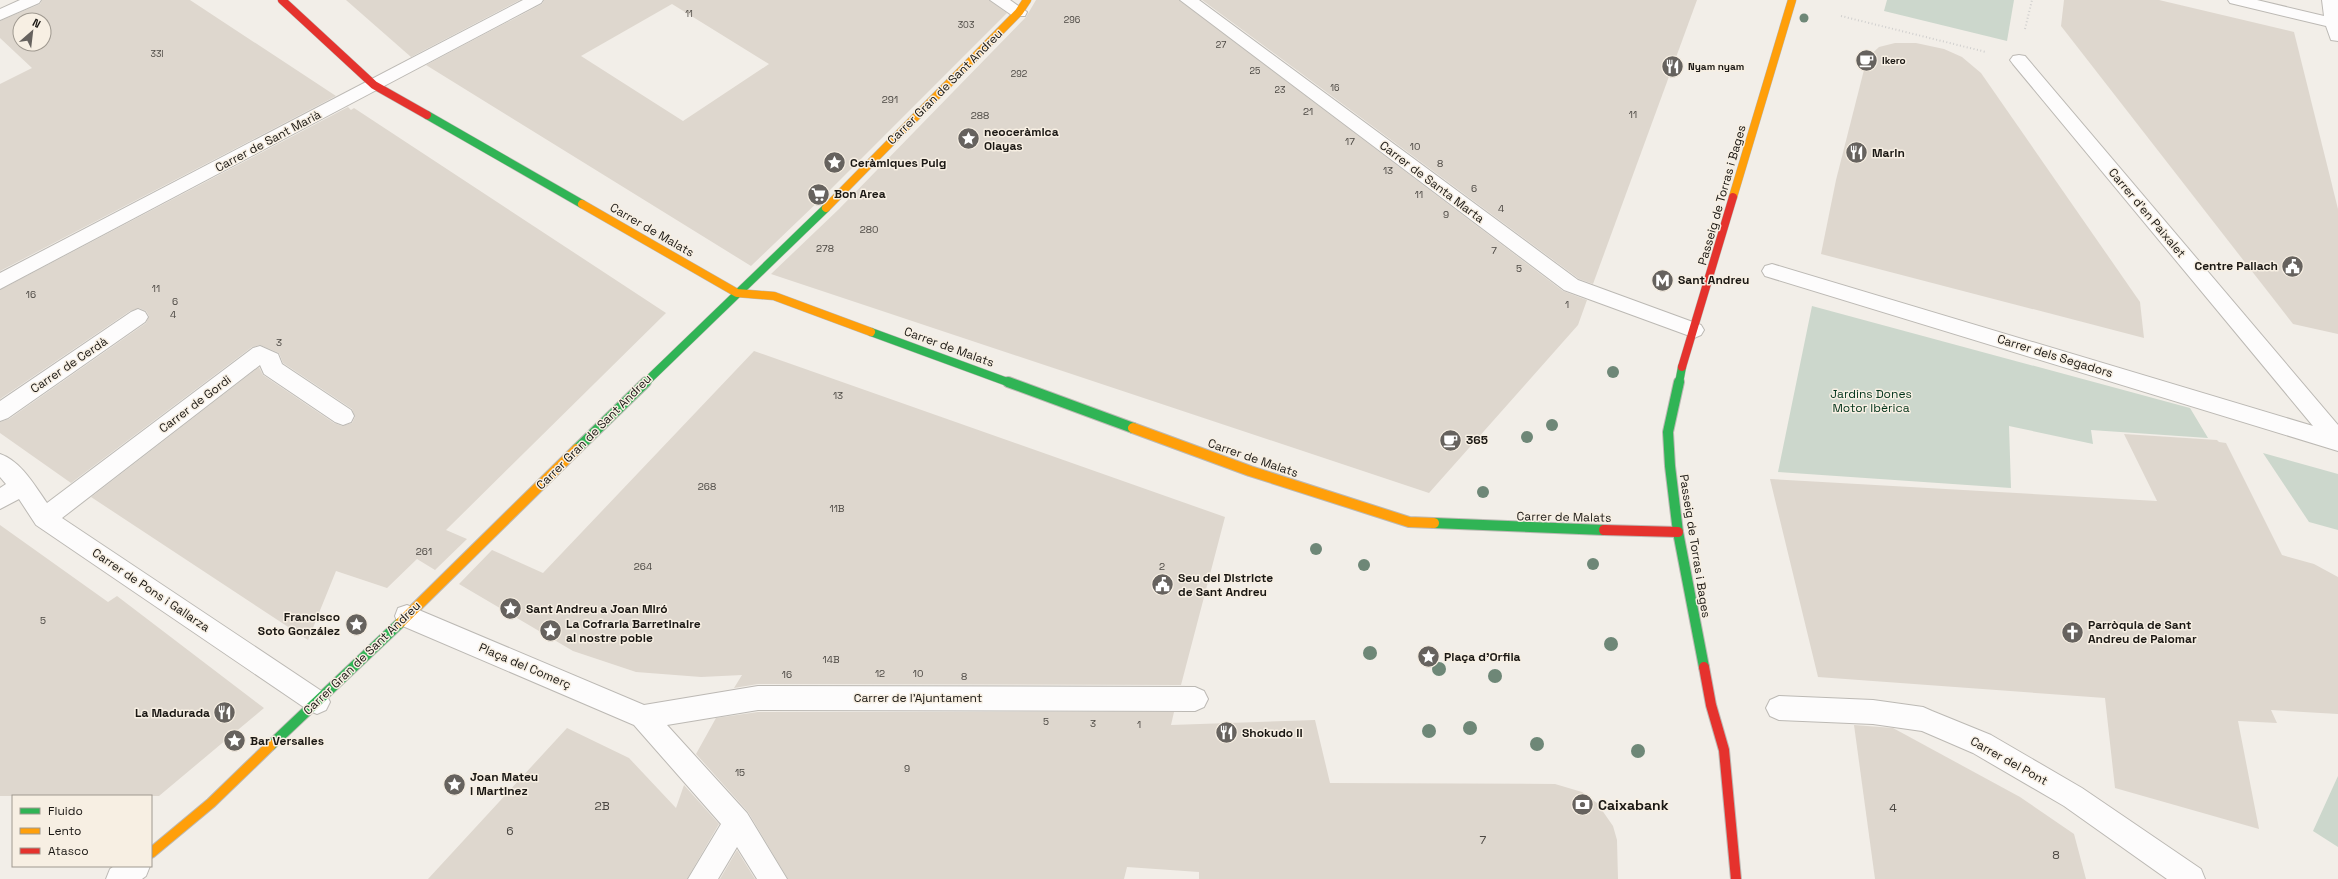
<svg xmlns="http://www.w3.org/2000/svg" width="2338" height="879" font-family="'Space Grotesk',sans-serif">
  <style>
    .green { fill: #ccd7cc }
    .building { fill: #ded7ce; fill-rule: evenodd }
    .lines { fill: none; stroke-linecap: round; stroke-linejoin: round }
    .street-casing { stroke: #bcb9b4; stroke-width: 2 }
    .fast-far1-casing { stroke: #bcb9b4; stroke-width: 9 }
    .fast-casing { stroke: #bcb9b4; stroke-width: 12 }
    .slow-far1-casing { stroke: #bcb9b4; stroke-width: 9 }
    .slow-casing { stroke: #bcb9b4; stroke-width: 12 }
    .jam-far1-casing { stroke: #bcb9b4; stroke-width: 9 }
    .jam-casing { stroke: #bcb9b4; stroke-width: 12 }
    .path { stroke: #d0cfce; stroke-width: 2; stroke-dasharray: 1 2.5; stroke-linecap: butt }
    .street { fill: #fdfcfc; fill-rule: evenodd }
    .fast-far1 { stroke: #30b455; stroke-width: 8 }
    .fast { stroke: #30b455; stroke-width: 10 }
    .slow-far1 { stroke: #ff9f0a; stroke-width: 8 }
    .slow { stroke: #ff9f0a; stroke-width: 10 }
    .jam-far1 { stroke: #e5322d; stroke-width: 8 }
    .jam { stroke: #e5322d; stroke-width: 10 }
    .tree { fill: #6e8777 }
    .labels { text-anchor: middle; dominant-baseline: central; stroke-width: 3; stroke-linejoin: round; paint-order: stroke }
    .far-number-label { font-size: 9px; fill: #4c4843 }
    .far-poi-label { font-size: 10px; font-weight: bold; fill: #1a1713; stroke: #f7efe3; text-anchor: start }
    .number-label { font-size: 10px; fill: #4c4843 }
    .street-label { font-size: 12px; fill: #1a1713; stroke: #f7efe3 }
    .poi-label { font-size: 12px; font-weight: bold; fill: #1a1713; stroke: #f7efe3; text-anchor: start }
    .park-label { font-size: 12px; fill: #02331a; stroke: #f7efe3 }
    .near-number-label { font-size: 12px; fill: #4c4843 }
    .near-poi-label { font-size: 14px; font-weight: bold; fill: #1a1713; stroke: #f7efe3; text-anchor: start }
  </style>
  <rect width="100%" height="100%" fill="#f2eee8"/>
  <g class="green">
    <polygon points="1887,0 2014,0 2007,41 1884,11"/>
    <polygon points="1812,306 2190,408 2208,438 2091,430 2093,444 2009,426 2011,488 1778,472"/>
    <polygon points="2263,453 2338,474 2338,530 2309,522"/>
    <polygon points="2338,776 2338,847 2313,831"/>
  </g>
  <g class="building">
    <path d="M 42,0 L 190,0 L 336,96 L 0,271 L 0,84 L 32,68 L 0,38 L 0,21 L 40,4 ZM 20,20 L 44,20 L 44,44 L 20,44 Z"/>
    <polygon points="346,0 520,0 411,57"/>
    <path d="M 544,0 L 989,0 L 1007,13 L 823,197 L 751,266 L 426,65 L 542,4 ZM 672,4 L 769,64 L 683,121 L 581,56 Z"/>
    <polygon points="1036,0 1179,0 1563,291 1587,300 1578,325 1429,493 771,274 839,209 1026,17"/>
    <polygon points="1202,0 1697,0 1593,284 1579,279"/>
    <polygon points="2064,0 2159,0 2294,32 2338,209 2338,334 2293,324 2061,26"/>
    <polygon points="1895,43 1916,43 1944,49 1962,57 1981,73 2140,302 2144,338 1821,254 1836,180 1867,58 1879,47"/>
    <polygon points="348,107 351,110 354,108 666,313 446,530 467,539 435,570 417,559 387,588 336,571 308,640 91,497 259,367 263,375 334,423 342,426 352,423 355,417 352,409 283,363 279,353 260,345 252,347 71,483 0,433 0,422 9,419 146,323 149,316 146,311 139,308 130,311 0,399 0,290"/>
    <polygon points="754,351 1225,517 1181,685 758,684 734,688 742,675 701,677 636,672 573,651 459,584 492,550 543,573"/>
    <polygon points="2124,434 2217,440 2219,442 2226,443 2282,555 2314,564 2338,577 2338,714 2271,710 2277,723 2238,721 2259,829 2115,788 2105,698 1818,677 1770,479 2157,501"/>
    <polygon points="0,525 108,602 117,596 264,708 159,796 0,796"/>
    <polygon points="758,712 1174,712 1171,725 1315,720 1330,783 1555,784 1582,792 1597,803 1613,826 1617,840 1618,879 1199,879 1199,872 1127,867 1124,879 788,879 748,812 696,754 716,718"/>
    <polygon points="1854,725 1893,728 2020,797 2074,834 2086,879 1875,879"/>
    <polygon points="567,728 629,758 676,808 684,785 719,824 687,879 428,879"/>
    <polygon points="737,850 755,879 720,879"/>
  </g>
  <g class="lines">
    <defs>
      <g id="street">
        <polygon points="20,0 41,0 39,3 0,20 0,9"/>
        <polygon points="523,0 543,0 541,3 0,289 0,273"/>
        <polygon points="990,0 1010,0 1027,12 1025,16 1013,16"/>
        <polygon points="1180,0 1199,0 1578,280 1701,325 1704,330 1701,335 1694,338 1687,335 1564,290"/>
        <polygon points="2228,0 2257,0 2324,16 2322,0 2338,0 2338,41 2331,40 2326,26 2230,3"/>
        <polygon points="2019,55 2025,56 2338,425 2338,451 1765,276 1762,271 1765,266 1772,264 2313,426 2013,64 2010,60 2013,56"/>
        <polygon points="138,309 145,312 148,317 145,322 8,418 0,421 0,401 131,312"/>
        <path d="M 260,346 L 278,354 L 282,364 L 351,410 L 354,416 L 351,422 L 343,425 L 335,422 L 264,374 L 260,365 L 62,518 L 326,694 L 330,702 L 326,710 L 317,714 L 308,710 L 36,525 L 19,499 L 0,509 L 0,488 L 6,484 L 0,477 L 0,454 C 21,461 35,486 47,503 L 253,348 Z"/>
        <polygon points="407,605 644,705 758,686 1195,687 1204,691 1208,699 1204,707 1195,711 758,710 667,725 747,813 787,879 757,879 737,847 718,879 688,879 721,824 634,725 398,624 395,616 398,608"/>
        <polygon points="1779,696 1873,700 1923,707 1932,711 1991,735 2082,788 2201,869 2205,879 2167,879 2064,806 1973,753 1922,731 1873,724 1779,720 1770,716 1766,708 1770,700"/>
        <polygon points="114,866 150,866 146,876 142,879 106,879 110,869"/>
      </g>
      <g id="fast-far1">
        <polyline points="427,115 582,204"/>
        <polyline points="871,332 1010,383"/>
        <polyline points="645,383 826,208"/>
        <polyline points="1679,383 1682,367"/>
      </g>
      <g id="fast">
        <polyline points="1008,382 1133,428"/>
        <polyline points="1679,382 1668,432 1670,466 1678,532 1704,667"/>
        <polyline points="577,449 646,382"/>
        <polyline points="1434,523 1604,530"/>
        <polyline points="271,745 400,623"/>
      </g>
      <g id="slow-far1">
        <polyline points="1733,197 1792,0"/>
        <polyline points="582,204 737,293 774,296 871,332"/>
        <polyline points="826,208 1019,12 1027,0"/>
      </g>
      <g id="slow">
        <polyline points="1133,428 1250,471 1409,522 1434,523"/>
        <polyline points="400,623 577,449"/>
        <polyline points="151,853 211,803 271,745"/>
      </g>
      <g id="jam-far1">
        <polyline points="282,0 374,85 427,115"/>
        <polyline points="1682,367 1733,197"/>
      </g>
      <g id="jam">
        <polyline points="1604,530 1678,532"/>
        <polyline points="1704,667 1711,705 1724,750 1736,879"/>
      </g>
    </defs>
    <use href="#street" class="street-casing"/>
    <use href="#fast-far1" class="fast-far1-casing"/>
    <use href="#fast" class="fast-casing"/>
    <use href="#slow-far1" class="slow-far1-casing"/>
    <use href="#slow" class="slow-casing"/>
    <use href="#jam-far1" class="jam-far1-casing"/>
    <use href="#jam" class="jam-casing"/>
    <g class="path">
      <polyline points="1841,16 1986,52"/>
      <polyline points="2025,29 2032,0"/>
    </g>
    <use href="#street" class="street"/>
    <use href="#fast-far1" class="fast-far1"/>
    <use href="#fast" class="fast"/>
    <use href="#slow-far1" class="slow-far1"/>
    <use href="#slow" class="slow"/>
    <use href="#jam-far1" class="jam-far1"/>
    <use href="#jam" class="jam"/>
  </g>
  <g class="tree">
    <circle cx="1804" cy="18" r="4.5"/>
    <circle cx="1613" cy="372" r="6"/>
    <circle cx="1552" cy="425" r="6"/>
    <circle cx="1527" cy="437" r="6"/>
    <circle cx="1483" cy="492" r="6"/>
    <circle cx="1316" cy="549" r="6"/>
    <circle cx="1593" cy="564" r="6"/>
    <circle cx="1364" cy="565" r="6"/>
    <circle cx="1611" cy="644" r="7"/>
    <circle cx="1370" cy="653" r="7"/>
    <circle cx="1439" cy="669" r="7"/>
    <circle cx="1495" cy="676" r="7"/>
    <circle cx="1470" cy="728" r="7"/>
    <circle cx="1429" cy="731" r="7"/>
    <circle cx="1537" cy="744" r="7"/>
    <circle cx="1638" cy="751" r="7"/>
  </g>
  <defs>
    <symbol id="cafe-disc" viewBox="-11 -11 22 22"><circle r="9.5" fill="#66625e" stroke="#f7efe3"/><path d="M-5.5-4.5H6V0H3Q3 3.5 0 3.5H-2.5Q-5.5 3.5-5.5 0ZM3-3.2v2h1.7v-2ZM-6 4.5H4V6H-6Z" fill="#fff"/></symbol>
    <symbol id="restaurant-disc" viewBox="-11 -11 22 22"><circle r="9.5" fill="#66625e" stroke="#f7efe3"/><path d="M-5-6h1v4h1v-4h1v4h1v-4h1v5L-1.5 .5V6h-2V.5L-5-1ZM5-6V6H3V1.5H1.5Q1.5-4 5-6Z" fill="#fff"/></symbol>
    <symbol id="sight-disc" viewBox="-11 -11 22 22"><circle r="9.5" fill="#66625e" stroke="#f7efe3"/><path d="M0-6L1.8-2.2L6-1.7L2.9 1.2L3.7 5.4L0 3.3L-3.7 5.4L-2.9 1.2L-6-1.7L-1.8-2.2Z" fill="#fff"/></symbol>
    <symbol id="supermarket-disc" viewBox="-11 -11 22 22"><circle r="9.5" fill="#66625e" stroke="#f7efe3"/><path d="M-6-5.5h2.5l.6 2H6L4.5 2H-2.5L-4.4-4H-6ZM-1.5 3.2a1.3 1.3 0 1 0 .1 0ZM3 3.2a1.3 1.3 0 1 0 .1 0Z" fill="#fff"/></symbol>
    <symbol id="civic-disc" viewBox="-11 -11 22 22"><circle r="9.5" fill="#66625e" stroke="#f7efe3"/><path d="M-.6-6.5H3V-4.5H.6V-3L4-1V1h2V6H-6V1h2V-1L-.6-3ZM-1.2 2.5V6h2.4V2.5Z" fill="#fff"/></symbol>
    <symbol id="metro-disc" viewBox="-11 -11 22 22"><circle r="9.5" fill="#66625e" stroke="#f7efe3"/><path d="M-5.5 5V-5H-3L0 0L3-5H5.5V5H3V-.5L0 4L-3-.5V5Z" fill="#fff"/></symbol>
    <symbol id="church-disc" viewBox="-11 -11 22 22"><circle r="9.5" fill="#66625e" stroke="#f7efe3"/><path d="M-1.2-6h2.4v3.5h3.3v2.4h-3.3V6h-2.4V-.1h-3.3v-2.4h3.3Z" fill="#fff"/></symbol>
    <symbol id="bank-disc" viewBox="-11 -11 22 22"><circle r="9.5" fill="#66625e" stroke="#f7efe3"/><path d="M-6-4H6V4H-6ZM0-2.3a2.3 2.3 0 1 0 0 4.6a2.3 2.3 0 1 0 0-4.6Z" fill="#fff"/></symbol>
  </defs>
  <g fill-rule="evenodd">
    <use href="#cafe-disc" x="1854" y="48" width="25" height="25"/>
    <use href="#restaurant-disc" x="1660" y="54" width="25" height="25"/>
    <use href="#sight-disc" x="956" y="126" width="25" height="25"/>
    <use href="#restaurant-disc" x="1844" y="140" width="25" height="25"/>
    <use href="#sight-disc" x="822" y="150" width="25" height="25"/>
    <use href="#supermarket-disc" x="806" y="182" width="25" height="25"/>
    <use href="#civic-disc" x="2280" y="254" width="25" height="25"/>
    <use href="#metro-disc" x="1650" y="268" width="25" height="25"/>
    <use href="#cafe-disc" x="1438" y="428" width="25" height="25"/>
    <use href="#civic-disc" x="1150" y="572" width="25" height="25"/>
    <use href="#sight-disc" x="498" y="596" width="25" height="25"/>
    <use href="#sight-disc" x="344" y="612" width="25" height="25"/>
    <use href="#sight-disc" x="538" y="618" width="25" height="25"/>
    <use href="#church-disc" x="2060" y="620" width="25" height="25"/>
    <use href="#sight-disc" x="1416" y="644" width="25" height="25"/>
    <use href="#restaurant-disc" x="212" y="700" width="25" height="25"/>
    <use href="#restaurant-disc" x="1214" y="720" width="25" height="25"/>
    <use href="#sight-disc" x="222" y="728" width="25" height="25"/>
    <use href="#sight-disc" x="442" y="772" width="25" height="25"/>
    <use href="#bank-disc" x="1570" y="792" width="25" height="25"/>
  </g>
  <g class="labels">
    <g class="far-number-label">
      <text x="689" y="14">11</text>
      <text x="1072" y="20">296</text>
      <text x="966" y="25">303</text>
      <text x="1221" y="45">27</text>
      <text x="157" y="54">33I</text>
      <text x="1255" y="71">25</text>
      <text x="1019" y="74">292</text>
      <text x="1335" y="88">16</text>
      <text x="1280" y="90">23</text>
    </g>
    <g class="far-poi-label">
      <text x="1882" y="60">Ikero</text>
      <text x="1688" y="66">Nyam nyam</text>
    </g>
    <g class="number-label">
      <text x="890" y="99">291</text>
      <text x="1308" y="111">21</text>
      <text x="1633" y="114">11</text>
      <text x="980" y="115">288</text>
      <text x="1350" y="141">17</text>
      <text x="1415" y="146">10</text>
      <text x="1440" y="163">8</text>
      <text x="1388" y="170">13</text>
      <text x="1474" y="188">6</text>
      <text x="1419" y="194">11</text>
      <text x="1501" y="208">4</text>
      <text x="1446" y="214">9</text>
      <text x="869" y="229">280</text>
      <text x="825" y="248">278</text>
      <text x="1494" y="250">7</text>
      <text x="1519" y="268">5</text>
      <text x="156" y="288">11</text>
      <text x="31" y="294">16</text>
      <text x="175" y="301">6</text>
      <text x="1567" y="304">1</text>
      <text x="173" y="314">4</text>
      <text x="279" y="342">3</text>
      <text x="838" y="395">13</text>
      <text x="707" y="486">268</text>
      <text x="837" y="508">11B</text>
      <text x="424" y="551">261</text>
      <text x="643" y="566">264</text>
      <text x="1162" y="566">2</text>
      <text x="43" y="620">5</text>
      <text x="831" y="659">14B</text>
      <text x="880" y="673">12</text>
      <text x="918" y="673">10</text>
      <text x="787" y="674">16</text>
      <text x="964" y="676">8</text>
      <text x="1046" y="721">5</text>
      <text x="1093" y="723">3</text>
      <text x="1139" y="724">1</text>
      <text x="907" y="768">9</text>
      <text x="740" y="772">15</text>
    </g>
    <g class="street-label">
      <text transform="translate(945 87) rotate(-45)">Carrer Gran de Sant Andreu</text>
      <text transform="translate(268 141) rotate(-28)">Carrer de Sant Marià</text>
      <text transform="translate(1432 182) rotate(37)">Carrer de Santa Marta</text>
      <text transform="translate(1722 195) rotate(-74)">Passeig de Torras i Bages</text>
      <text transform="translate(2147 213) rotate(50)">Carrer d'en Paixalet</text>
      <text transform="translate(652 230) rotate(30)">Carrer de Malats</text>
      <text transform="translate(949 347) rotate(20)">Carrer de Malats</text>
      <text transform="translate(2055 356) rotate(17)">Carrer dels Segadors</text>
      <text transform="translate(69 365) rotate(-34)">Carrer de Cerdà</text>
      <text transform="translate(195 404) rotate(-37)">Carrer de Gordi</text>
      <text transform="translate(594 432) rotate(-45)">Carrer Gran de Sant Andreu</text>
      <text transform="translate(1253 458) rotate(19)">Carrer de Malats</text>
      <text transform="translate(1564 517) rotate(1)">Carrer de Malats</text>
      <text transform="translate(1695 546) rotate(81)">Passeig de Torras i Bages</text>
      <text transform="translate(151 590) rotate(34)">Carrer de Pons i Gallarza</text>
      <text transform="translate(362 658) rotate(-44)">Carrer Gran de Sant Andreu</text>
      <text transform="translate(525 666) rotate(23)">Plaça del Comerç</text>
      <text x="918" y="698">Carrer de l'Ajuntament</text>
      <text transform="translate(2009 761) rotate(29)">Carrer del Pont</text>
    </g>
    <g class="poi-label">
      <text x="984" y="132">neoceràmica<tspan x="984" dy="14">Olayas</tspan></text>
      <text x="1872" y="153">Marin</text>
      <text x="850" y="163">Ceràmiques Puig</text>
      <text x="834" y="194">Bon Area</text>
      <text x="2278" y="266" text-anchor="end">Centre Pallach</text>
      <text x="1678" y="280">Sant Andreu</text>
      <text x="1466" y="440">365</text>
      <text x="1178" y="578">Seu del Districte<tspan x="1178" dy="14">de Sant Andreu</tspan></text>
      <text x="526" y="609">Sant Andreu a Joan Miró</text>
      <text x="340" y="617" text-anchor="end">Francisco<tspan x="340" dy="14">Soto González</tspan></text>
      <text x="566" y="624">La Cofraria Barretinaire<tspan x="566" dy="14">al nostre poble</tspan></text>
      <text x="2088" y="625">Parròquia de Sant<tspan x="2088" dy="14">Andreu de Palomar</tspan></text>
      <text x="1444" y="657">Plaça d'Orfila</text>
      <text x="210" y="713" text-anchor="end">La Madurada</text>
      <text x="1242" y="733">Shokudo II</text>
      <text x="250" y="741">Bar Versalles</text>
      <text x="470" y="777">Joan Mateu<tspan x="470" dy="14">i Martinez</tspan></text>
    </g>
    <g class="park-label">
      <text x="1871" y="394">Jardins Dones<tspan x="1871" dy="14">Motor Ibèrica</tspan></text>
    </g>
    <g class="near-number-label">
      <text x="602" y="806">2B</text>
      <text x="1893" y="808">4</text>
      <text x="510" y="831">6</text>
      <text x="1483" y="840">7</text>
      <text x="2056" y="855">8</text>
    </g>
    <g class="near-poi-label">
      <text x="1598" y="805">Caixabank</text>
    </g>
  </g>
  <rect x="12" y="795" width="140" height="72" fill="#f7efe3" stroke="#9f9990"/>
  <rect x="20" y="808" width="20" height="6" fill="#30b455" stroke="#9f9990"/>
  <text x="48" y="815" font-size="12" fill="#1a1713">Fluido</text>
  <rect x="20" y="828" width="20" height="6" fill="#ff9f0a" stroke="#9f9990"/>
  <text x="48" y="835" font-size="12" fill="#1a1713">Lento</text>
  <rect x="20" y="848" width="20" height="6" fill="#e5322d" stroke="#9f9990"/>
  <text x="48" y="855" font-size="12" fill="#1a1713">Atasco</text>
  <g transform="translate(32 32) rotate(28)"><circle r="19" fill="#f7efe3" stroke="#9f9990"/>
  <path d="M0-3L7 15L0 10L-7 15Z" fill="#66625e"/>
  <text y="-6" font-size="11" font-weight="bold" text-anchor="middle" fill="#1a1713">N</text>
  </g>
</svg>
